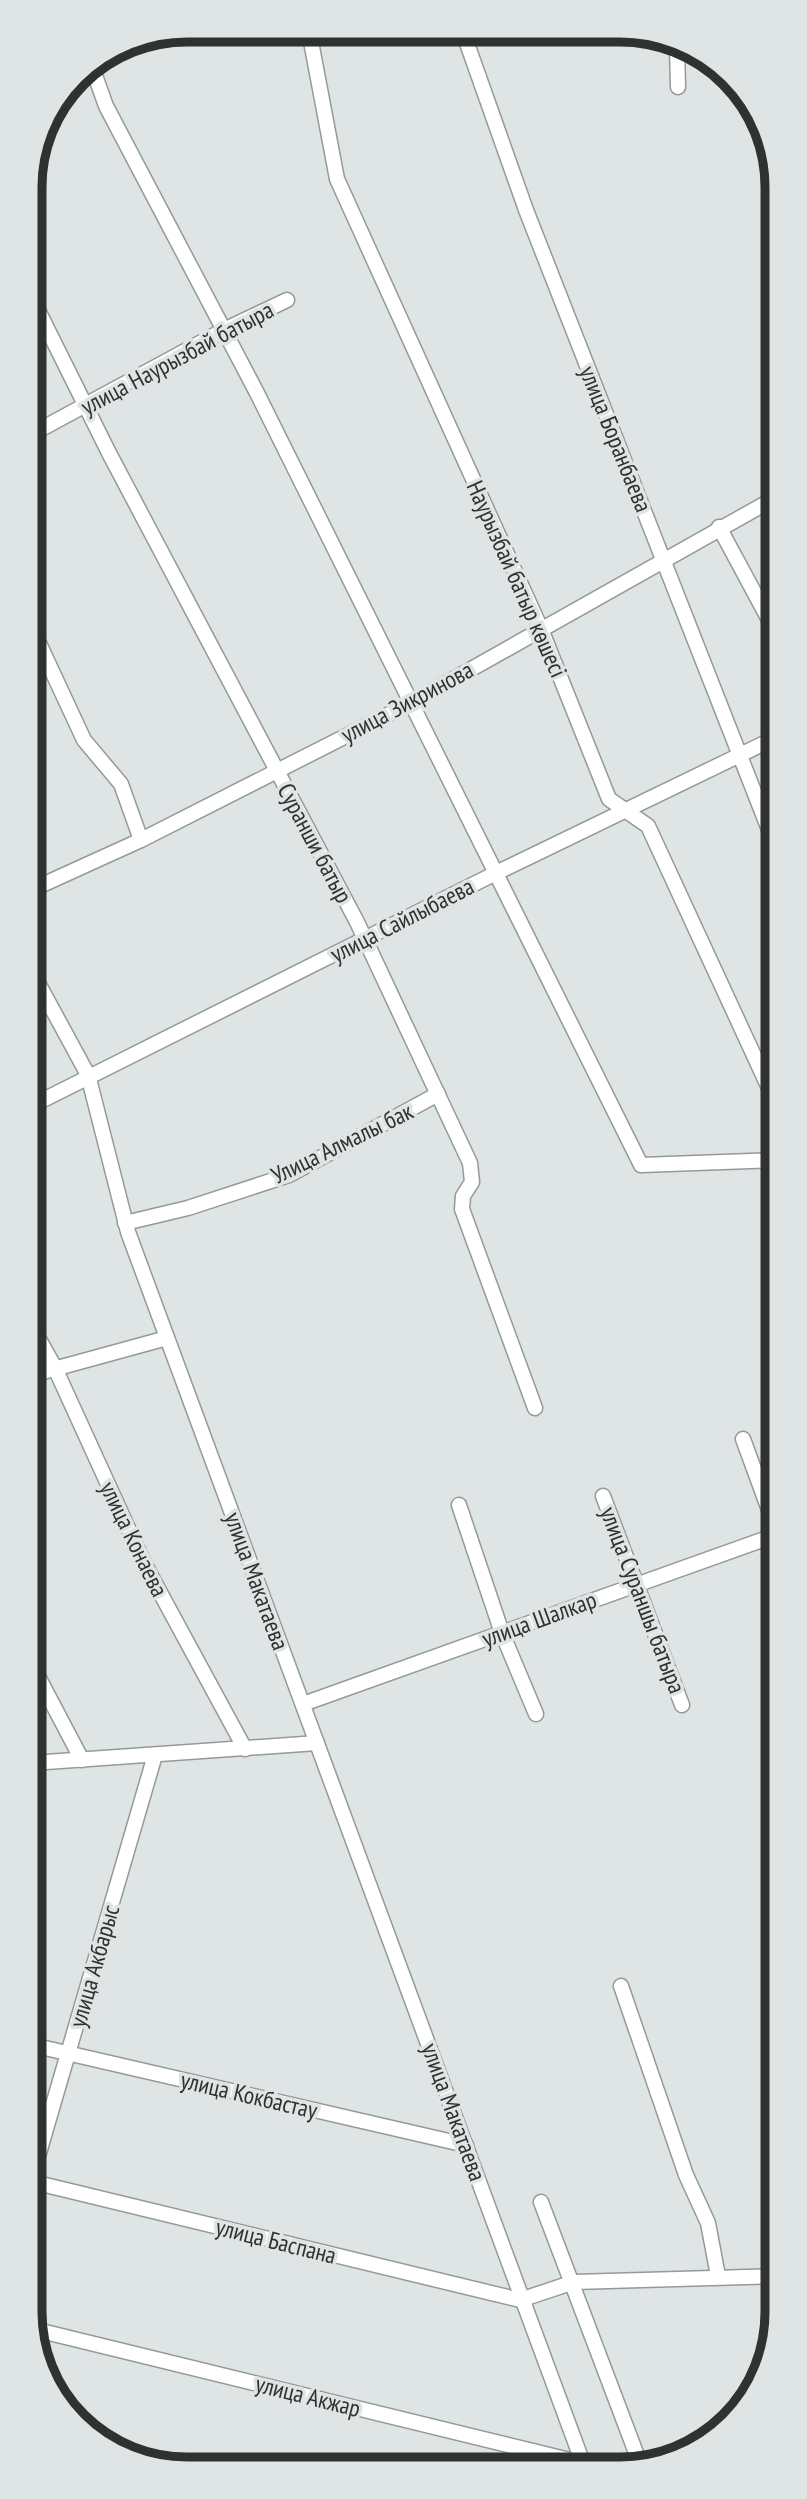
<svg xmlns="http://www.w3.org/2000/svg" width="807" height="2499" font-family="'PT Sans Narrow',sans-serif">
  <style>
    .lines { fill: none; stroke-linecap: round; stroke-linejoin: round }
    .minor-casing { stroke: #949999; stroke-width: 17 }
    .minor { stroke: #fff; stroke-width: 14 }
    .labels { text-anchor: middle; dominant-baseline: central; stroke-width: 7; stroke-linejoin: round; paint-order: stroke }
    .street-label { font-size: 24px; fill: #303232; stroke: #dfe4e5 }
    .rim { fill: none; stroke: #303232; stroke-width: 9 }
  </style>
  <rect width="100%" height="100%" fill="#dfe4e5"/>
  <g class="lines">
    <defs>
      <g id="minor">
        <polyline points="309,31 337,179 541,629 609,799 648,826 775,1101"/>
        <polyline points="463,32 526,210 775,845"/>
        <polyline points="677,47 678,87"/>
        <polyline points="91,64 106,106 257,393 641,1165 776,1160"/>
        <polyline points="30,294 109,453 357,922 470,1163 472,1182 463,1196 462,1209 535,1408"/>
        <polyline points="30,435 224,330 287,300"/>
        <polyline points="719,527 775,631"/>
        <polyline points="31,626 84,740 121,784 141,840"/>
        <polyline points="31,890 141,840 411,703 775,498"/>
        <polyline points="31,970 88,1075 128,1232 584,2466"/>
        <polyline points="31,1106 496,873 775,738"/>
        <polyline points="125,1223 188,1208 289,1175 438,1094"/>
        <polyline points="31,1325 55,1368 143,1561 245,1749"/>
        <polyline points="32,1375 167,1338"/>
        <polyline points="743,1439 776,1529"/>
        <polyline points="603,1496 682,1705"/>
        <polyline points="459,1505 502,1633 536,1714"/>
        <polyline points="32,1665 82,1760"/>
        <polyline points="303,1704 776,1535"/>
        <polyline points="32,1763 317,1743"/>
        <polyline points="621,1986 686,2175 708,2223 718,2276"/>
        <polyline points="32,2045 466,2145"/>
        <polyline points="777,2079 777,2151"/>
        <polyline points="32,2177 155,1755"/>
        <polyline points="33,2182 520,2300 574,2282 777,2276"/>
        <polyline points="541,2202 641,2466"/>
        <polyline points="33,2329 582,2463"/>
      </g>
    </defs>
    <use href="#minor" class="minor-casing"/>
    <use href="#minor" class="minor"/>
  </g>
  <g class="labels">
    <g class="street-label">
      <text transform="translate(177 358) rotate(-28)">улица Наурызбай батыра</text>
      <text transform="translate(616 439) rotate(68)">улица Боранбаева</text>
      <text transform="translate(517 579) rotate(66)">Наурызбай батыр көшесі</text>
      <text transform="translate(407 702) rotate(-28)">улица Зикринова</text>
      <text transform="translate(315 843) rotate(62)">Суранши батыр</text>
      <text transform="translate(402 920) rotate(-27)">улица Сайлыбаева</text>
      <text transform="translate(342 1143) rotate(-26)">Улица Алмалы бак</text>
      <text transform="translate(134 1539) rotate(64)">улица Конаева</text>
      <text transform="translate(257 1581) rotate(70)">улица Макатаева</text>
      <text transform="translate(643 1600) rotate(69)">улица Сураншы батыра</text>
      <text transform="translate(539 1619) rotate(-20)">улица Шалкар</text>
      <text transform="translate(94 1966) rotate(-74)">улица Акбарыс</text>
      <text transform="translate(249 2095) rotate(13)">улица Кокбастау</text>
      <text transform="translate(454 2112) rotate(70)">улица Макатаева</text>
      <text transform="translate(276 2241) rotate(14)">улица Баспана</text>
      <text transform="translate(308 2396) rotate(14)">улица Акжар</text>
    </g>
  </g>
  <path d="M0 0H807V2499H0ZM187 42H620A145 145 0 0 1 765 187V2312A145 145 0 0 1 620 2457H187A145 145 0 0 1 42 2312V187A145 145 0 0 1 187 42Z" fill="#dfe4e5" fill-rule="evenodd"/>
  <path class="rim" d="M187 42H620A145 145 0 0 1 765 187V2312A145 145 0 0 1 620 2457H187A145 145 0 0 1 42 2312V187A145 145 0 0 1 187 42Z"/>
</svg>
